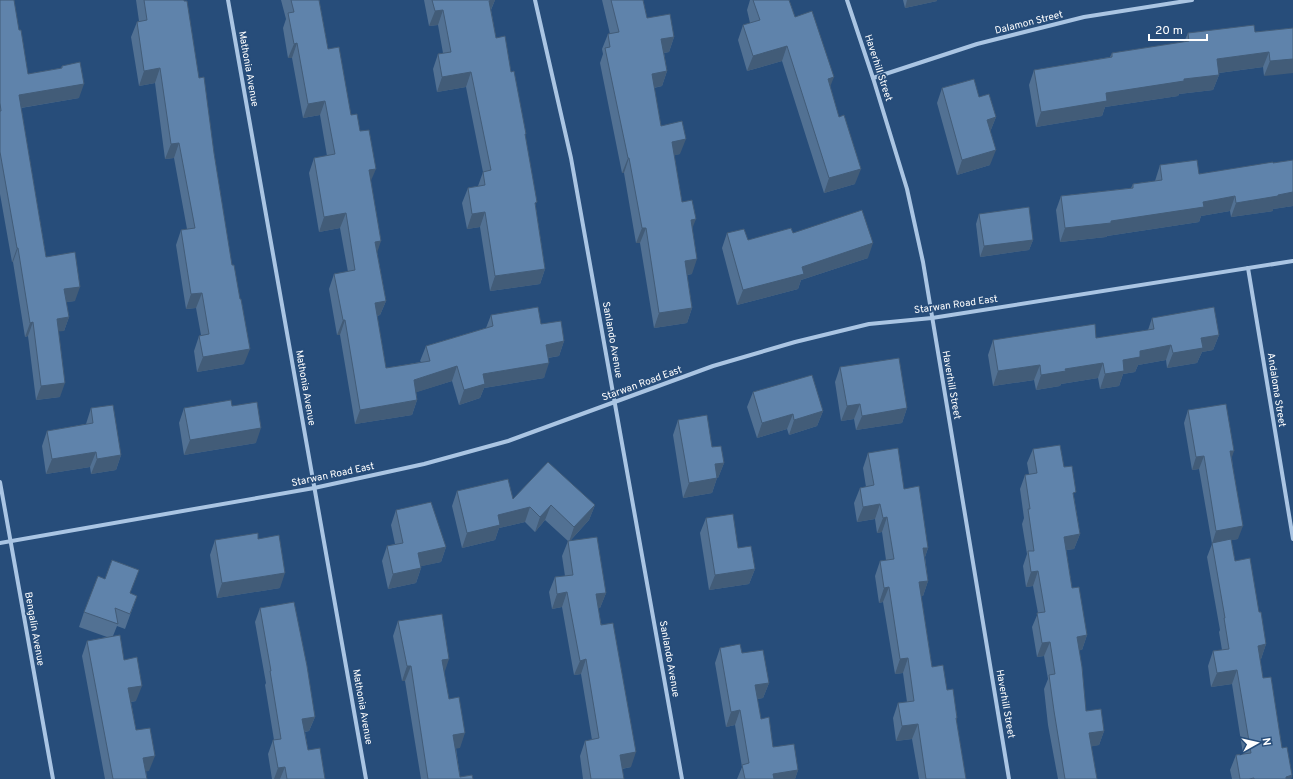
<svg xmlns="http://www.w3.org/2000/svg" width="1293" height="779" font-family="Overpass,sans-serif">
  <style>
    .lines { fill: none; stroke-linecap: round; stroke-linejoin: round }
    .street { stroke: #aac5e3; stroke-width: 4 }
    .wall { fill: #527193 }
    .shaded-wall { fill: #425c78 }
    .building { fill: #5f83ab; stroke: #425c78 }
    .labels { text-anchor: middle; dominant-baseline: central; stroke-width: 3.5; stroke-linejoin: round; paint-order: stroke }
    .street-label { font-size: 10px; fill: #fff; stroke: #274d7a }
  </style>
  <rect width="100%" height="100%" fill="#274d7a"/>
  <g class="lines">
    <g class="street">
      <polyline points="228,0 366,779"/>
      <polyline points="535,0 571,158 682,779"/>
      <polyline points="847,0 873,78 907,189 923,262 1009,779"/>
      <polyline points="873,78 977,44 1084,17 1192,0"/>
      <polyline points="1248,268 1293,539"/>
      <polyline points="0,482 53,779"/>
      <polyline points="0,543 314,488 424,464 508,441 713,366 795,342 869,324 932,318 1293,261"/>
    </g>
  </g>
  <g class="wall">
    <polygon points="0,0 19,30 28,74 61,68 62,66 79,98 21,108 46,257 75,301 66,302 69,317 64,331 59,331 60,397 36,400 28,336 25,337 13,262 12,262 0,194"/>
    <polygon points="136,0 184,0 244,364 197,372 194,351 199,336 201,335 196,308 186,309 176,245 181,230 187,229 174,158 165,159 155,83 139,86 131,37 137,22 139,21"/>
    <polygon points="281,0 319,0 328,49 351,115 360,131 371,182 377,252 386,301 380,315 377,316 386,368 421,362 420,361 426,346 486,328 491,315 541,324 564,341 559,356 548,358 544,378 484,388 480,398 459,405 452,381 416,392 417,400 412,415 355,424 340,335 337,335 329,289 334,274 348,272 340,228 319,232 309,173 314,158 327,156 320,115 303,118 292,58 288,58 283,28 286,19"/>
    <polygon points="424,0 495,0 491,10 496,38 511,72 525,136 545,269 540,284 490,291 480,227 467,229 462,203 468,188 478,186 483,172 466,87 437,92 433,69 438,54 443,53 438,25 429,26"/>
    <polygon points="602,0 643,0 647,18 674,37 669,52 664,53 667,71 662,86 654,88 661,126 680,154 674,155 682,202 692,228 692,274 687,275 692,308 687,323 654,328 640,243 636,243 624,173 622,173 600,63 603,54 602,49 608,34 610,34"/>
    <polygon points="750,0 789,0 795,17 830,87 855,184 824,193 782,61 747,71 738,40 743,25 750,23 747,10"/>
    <polygon points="903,0 937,0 937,1 905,8"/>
    <polygon points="1293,28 1264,76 1263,67 1219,73 1219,75 1213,90 1179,94 1178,96 1105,107 1102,116 1036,127 1029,85 1034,70 1110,57 1112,53 1184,42 1188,33 1255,32"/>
    <polygon points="942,88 979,97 996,117 990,132 990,165 957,175 937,103"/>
    <polygon points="1293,160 1293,206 1273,209 1273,211 1231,217 1230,211 1201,216 1199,222 1107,236 1106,237 1060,242 1056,210 1061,196 1131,188 1133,184 1155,181 1160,165 1199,174"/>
    <polygon points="979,214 1033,240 1029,250 980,257 976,224"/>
    <polygon points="727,233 748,240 793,233 868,258 801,280 798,289 737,305 722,248"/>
    <polygon points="1152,318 1219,335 1213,350 1202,352 1197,363 1167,368 1166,360 1138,365 1135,372 1123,374 1119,386 1100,389 1098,378 1061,384 1060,386 1036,390 1034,380 993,386 988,355 993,340 1096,338 1148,330"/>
    <polygon points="840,367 907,408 902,423 856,430 854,419 841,421 835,382"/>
    <polygon points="753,392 823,411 817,426 789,435 787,429 757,438 747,407"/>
    <polygon points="232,406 256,443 184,455 179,423 184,408"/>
    <polygon points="91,408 121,455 116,470 91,474 90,467 46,474 42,446 47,431 86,424"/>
    <polygon points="1188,410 1232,458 1238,539 1231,540 1235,561 1259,612 1266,644 1261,659 1260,659 1263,678 1282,748 1292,775 1291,779 1232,779 1230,770 1236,755 1243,754 1232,684 1211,687 1208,666 1213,651 1222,650 1219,632 1220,630 1207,557 1212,544 1199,469 1192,470 1184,423"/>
    <polygon points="678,420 712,447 724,463 718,478 717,478 712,493 683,498 673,435"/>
    <polygon points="1033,449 1064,467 1074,497 1080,534 1074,549 1066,550 1072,588 1087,635 1082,650 1079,650 1086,711 1104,731 1099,745 1091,746 1097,779 1058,779 1048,725 1044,689 1048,679 1044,656 1037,657 1032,627 1038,613 1033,586 1026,587 1023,566 1027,554 1022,524 1024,518 1020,489 1025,475 1029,474 1027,463"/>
    <polygon points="868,453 904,489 928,548 925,557 928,581 923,596 921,596 932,667 947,690 957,718 956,720 966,779 919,779 912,739 896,741 893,718 898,703 907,702 903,673 895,674 883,602 879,603 875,576 880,561 886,560 882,532 877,533 875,519 857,522 854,503 860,488 866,487 863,468"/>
    <polygon points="457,491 513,499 595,505 589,520 570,541 606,593 600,608 598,608 631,767 622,769 624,779 583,779 580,756 585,741 592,740 581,674 574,675 562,607 552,609 549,592 555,577 565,576 562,556 568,541 545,520 535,532 525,522 499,528 495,540 462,548 452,506"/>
    <polygon points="396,510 446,547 441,562 421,566 421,568 416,583 388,589 382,561 387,546 395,544 391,525"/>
    <polygon points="706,518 738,548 755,569 749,584 709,590 700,533"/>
    <polygon points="258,539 280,588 217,598 210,555 215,540"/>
    <polygon points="130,594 137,596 125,629 117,626 113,636 124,660 136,701 131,702 136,730 149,771 146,771 147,779 105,779 82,656 87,641 107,637 79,627 84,612"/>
    <polygon points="260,608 315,717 309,731 305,732 308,750 325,779 272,779 268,754 273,740 274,740 265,685 266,683 255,622"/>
    <polygon points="398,621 444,673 449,699 460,748 456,748 460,777 473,779 421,779 405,681 402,681 393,636"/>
    <polygon points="720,648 742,653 769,683 763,698 757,699 761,719 773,747 798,770 795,779 737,779 742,767 735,725 726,727 715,663"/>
  </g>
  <g class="shaded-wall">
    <polygon points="492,0 495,0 489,14 489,1"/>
    <polygon points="907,0 937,0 937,1 905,8"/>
    <polygon points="443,10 438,25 429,26 435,11"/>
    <polygon points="674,37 669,52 656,54 661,39"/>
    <polygon points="297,43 292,58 288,58 294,44"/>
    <polygon points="787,46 782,61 747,71 753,56"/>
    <polygon points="1269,52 1263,67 1211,74 1217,59"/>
    <polygon points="1293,59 1293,73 1264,76 1270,61"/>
    <polygon points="160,68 155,83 139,86 144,71"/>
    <polygon points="667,71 662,86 647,89 652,74"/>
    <polygon points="471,72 466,87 437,92 442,77"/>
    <polygon points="1219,75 1213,90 1179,94 1178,96 1105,107 1102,116 1036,127 1041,112 1106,93 1184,79"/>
    <polygon points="834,77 828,92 828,79"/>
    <polygon points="84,84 79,98 14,109 19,95"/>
    <polygon points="325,101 320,115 303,118 308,104"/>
    <polygon points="996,117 990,132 987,120"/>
    <polygon points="686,139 680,154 667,157 672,142"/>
    <polygon points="179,143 174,158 165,159 171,144"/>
    <polygon points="996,150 990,165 957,175 962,160"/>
    <polygon points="628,158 629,158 624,173 622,173"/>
    <polygon points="376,169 370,183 369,170"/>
    <polygon points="861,169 855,184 824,193 829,178"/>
    <polygon points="1293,192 1293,206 1273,209 1273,211 1231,217 1236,203"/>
    <polygon points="1235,196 1230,211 1201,216 1199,222 1107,236 1106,237 1060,242 1065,228 1111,221 1203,202"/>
    <polygon points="485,212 480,227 467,229 472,214"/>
    <polygon points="346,213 340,228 319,232 324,217"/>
    <polygon points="696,219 690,234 691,220"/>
    <polygon points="642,228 646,228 640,243 636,243"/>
    <polygon points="1033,240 1029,250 980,257 984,246"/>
    <polygon points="381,241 376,256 375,242"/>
    <polygon points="873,243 868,258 801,280 798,289 737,305 743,290 802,267"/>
    <polygon points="17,248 18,248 13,262 12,262"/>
    <polygon points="697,259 692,274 680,276 685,261"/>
    <polygon points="545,269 540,284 490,291 495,276"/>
    <polygon points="80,287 75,301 59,303 64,289"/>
    <polygon points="202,293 196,308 186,309 191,294"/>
    <polygon points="386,301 380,315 370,317 375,303"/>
    <polygon points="692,308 687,323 654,328 659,313"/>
    <polygon points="69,317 64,331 52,332 57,319"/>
    <polygon points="343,320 345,320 340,335 337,335"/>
    <polygon points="33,322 28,336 25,337 30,323"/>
    <polygon points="1219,335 1213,350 1202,352 1197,363 1167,368 1173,353 1201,338"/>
    <polygon points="564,341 559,356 540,359 546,345"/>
    <polygon points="1171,345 1166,360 1138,365 1135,372 1123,374 1119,386 1100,389 1105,374 1123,360 1140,351"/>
    <polygon points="250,349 244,364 197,372 203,357"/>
    <polygon points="549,363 544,378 484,388 480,398 459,405 464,390 483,374"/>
    <polygon points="1103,363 1098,378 1061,384 1060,386 1036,390 1041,375 1065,369"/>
    <polygon points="1040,365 1034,380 993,386 998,371"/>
    <polygon points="457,366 452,381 408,395 414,380"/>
    <polygon points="65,383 60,397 36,400 41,386"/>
    <polygon points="417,400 412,415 355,424 360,410"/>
    <polygon points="860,404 854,419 841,421 847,406"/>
    <polygon points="907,408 902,423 856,430 862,416"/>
    <polygon points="823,411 817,426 789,435 794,420"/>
    <polygon points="793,414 787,429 757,438 762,423"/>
    <polygon points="261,428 256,443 184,455 190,440"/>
    <polygon points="1230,451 1234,451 1230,463"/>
    <polygon points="96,452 90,467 46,474 52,459"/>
    <polygon points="121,455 116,470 91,474 97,459"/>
    <polygon points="1204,456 1199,469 1192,470 1196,457"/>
    <polygon points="724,463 718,478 709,479 715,464"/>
    <polygon points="717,478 712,493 683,498 689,483"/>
    <polygon points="880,504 875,519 857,522 863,507"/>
    <polygon points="551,505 545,520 535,532 540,517"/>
    <polygon points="595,505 589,520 569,542 574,527"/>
    <polygon points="530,507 525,522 499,528 495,540 462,548 467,533 498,515"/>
    <polygon points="887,517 882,532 877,533 883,518"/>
    <polygon points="1243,526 1238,539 1212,544 1216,531"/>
    <polygon points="1080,534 1074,549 1059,551 1064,537"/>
    <polygon points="446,547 441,562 413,568 418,553"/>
    <polygon points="923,548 928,548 923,563"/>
    <polygon points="421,568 416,583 388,589 393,574"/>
    <polygon points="755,569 749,584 709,590 715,575"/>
    <polygon points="1038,571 1033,586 1026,587 1031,572"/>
    <polygon points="285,573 280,588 217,598 222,583"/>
    <polygon points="928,581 923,596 913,597 919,582"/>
    <polygon points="889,587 883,602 879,603 884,588"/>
    <polygon points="567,592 562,607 552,609 557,594"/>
    <polygon points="606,593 600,608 590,609 596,594"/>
    <polygon points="1087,635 1082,650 1072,651 1077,637"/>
    <polygon points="1050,642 1044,656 1037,657 1042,643"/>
    <polygon points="1266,644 1261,659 1253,660 1258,646"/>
    <polygon points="908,658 903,673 895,674 900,659"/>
    <polygon points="449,659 444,674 442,660"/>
    <polygon points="586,659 581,674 574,675 580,661"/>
    <polygon points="407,666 411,666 405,681 402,681"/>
    <polygon points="1237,670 1232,684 1211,687 1217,673"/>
    <polygon points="769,683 763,698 750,700 755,685"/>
    <polygon points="142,686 136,701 123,703 128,688"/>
    <polygon points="740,710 735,725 726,727 731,712"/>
    <polygon points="315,717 309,731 297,733 302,719"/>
    <polygon points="918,724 912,739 896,741 902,726"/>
    <polygon points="1104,731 1099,745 1084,748 1089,733"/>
    <polygon points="465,733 460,748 448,750 453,735"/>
    <polygon points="636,752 631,767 615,770 620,755"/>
    <polygon points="155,756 149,771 138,773 143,758"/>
    <polygon points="285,767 280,779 274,779 278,768"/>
    <polygon points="798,770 795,779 771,779 773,774"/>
    <polygon points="1292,775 1291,779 1285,779 1286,777"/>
  </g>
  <g class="building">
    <polygon points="0,0 14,0 19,30 21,30 28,74 62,68 62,66 80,62 84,84 19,95 46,257 75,252 80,287 64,289 69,317 57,319 65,383 41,386 33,322 30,323 18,248 17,248 0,152 0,111 1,111 0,103"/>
    <polygon points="144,0 184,0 184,1 187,1 199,78 204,77 214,153 232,265 234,265 240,299 241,299 250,349 203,357 199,336 209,334 202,293 191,294 181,230 195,228 179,143 171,144 160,68 144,71 137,22 147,20"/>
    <polygon points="291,0 319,0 328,49 339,47 351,115 357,114 360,131 369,130 376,169 369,170 381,241 375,242 386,301 375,303 386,368 430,361 426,346 493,326 491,315 538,307 541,324 561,321 564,341 546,345 549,363 483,374 485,384 464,390 457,366 414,380 417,400 360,410 345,320 343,320 334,274 355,270 346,213 324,217 314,158 335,154 325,101 308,104 297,43 294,44 288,13 294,12"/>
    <polygon points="432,0 492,0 489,1 496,38 505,36 511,72 514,71 526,134 525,134 537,202 535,203 545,269 495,276 485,212 472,214 468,188 485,185 483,172 491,170 471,72 442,77 438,54 451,52 443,10 435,11"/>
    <polygon points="611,0 643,0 647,18 670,14 674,37 661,39 667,71 652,74 661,126 682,121 686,139 672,142 682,202 692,200 696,219 691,220 697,259 685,261 692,308 659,313 646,228 642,228 629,158 628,158 605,48 610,47 608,34 619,32"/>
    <polygon points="753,0 789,0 795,17 812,11 834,77 828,79 839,117 844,115 861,169 829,178 787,46 753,56 743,25 760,20"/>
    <polygon points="1254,25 1255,32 1293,28 1293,59 1270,61 1269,52 1217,59 1219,75 1184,79 1184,81 1106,93 1107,101 1041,112 1034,70 1112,57 1112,53 1189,41 1188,33"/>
    <polygon points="974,79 979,97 989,94 996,117 987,120 996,150 962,160 942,88"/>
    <polygon points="1197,160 1199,174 1273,162 1273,163 1293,160 1293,192 1278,195 1278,196 1236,203 1235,196 1203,202 1204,207 1111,221 1111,223 1065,228 1061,196 1133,188 1133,184 1162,180 1160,165"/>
    <polygon points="1029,207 1033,240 984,246 979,214"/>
    <polygon points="862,210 873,243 802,267 804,274 743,290 727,233 744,229 748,240 791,228 793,233"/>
    <polygon points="1214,307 1219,335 1201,338 1203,348 1173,353 1171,345 1140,351 1140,357 1123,360 1124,371 1105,374 1103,363 1065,369 1066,371 1041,375 1040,365 998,371 993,340 1095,324 1096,338 1154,329 1152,318"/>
    <polygon points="899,358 907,408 862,416 860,404 847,406 840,367"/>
    <polygon points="812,375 823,411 794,420 793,414 762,423 753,392"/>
    <polygon points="231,400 232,406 257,402 261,428 190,440 184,408"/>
    <polygon points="1226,404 1234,451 1230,451 1243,526 1216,531 1204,456 1196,457 1188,410"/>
    <polygon points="113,405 121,455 97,459 96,452 52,459 47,431 93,423 91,408"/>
    <polygon points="707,415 712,447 721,446 724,463 715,464 717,478 689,483 678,420"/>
    <polygon points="1060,445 1064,467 1072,466 1076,492 1073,493 1080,534 1064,537 1072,588 1079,587 1087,635 1077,637 1082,667 1086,711 1101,709 1104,731 1089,733 1097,779 1065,779 1054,711 1049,675 1055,674 1050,642 1042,643 1037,613 1045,612 1038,571 1031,572 1028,551 1034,551 1028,509 1030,509 1025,475 1037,473 1033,449"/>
    <polygon points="898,448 904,489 919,486 928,548 923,548 928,581 919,582 932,667 943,665 947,690 953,689 957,718 956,718 966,779 926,779 918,724 902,726 898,703 914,701 908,658 900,659 889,587 884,588 880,561 894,559 887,517 883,518 880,504 863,507 860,488 874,485 868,453"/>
    <polygon points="548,462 595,505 574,527 551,505 540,517 530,507 498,515 500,525 467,533 457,491 508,479 513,499"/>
    <polygon points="431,502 446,547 418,553 421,568 393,574 387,546 403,543 396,510"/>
    <polygon points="733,514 738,548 751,546 755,569 715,575 706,518"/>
    <polygon points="258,533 258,539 279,535 285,573 222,583 215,540"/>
    <polygon points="597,537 606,593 596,594 601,625 613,623 636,752 620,755 624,779 591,779 585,741 599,738 586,659 580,661 567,592 557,594 555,577 573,575 568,541"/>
    <polygon points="1231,539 1235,561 1250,558 1259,612 1261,612 1266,644 1258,646 1263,678 1271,677 1282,748 1287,747 1292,775 1286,777 1286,779 1254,779 1254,778 1249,779 1240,779 1236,755 1251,753 1237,670 1217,673 1213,651 1229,649 1224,618 1225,618 1212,543"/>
    <polygon points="112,560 139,570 130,593 137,596 130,614 115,608 118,624 84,612 98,576 105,579"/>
    <polygon points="294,602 307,666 315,717 302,719 308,750 320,748 325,779 287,779 285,767 278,768 273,740 281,739 270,671 271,671 260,608"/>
    <polygon points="442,614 449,659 442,660 449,699 459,697 465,733 453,735 460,777 472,775 473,779 428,779 411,666 407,666 398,621"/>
    <polygon points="120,635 124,660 137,657 142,686 128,688 136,730 150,728 155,756 143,758 147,779 113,779 87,641"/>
    <polygon points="740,644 742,653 763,650 769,683 755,685 761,719 769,717 773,747 794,744 798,770 773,774 774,779 745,779 742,765 749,763 740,710 731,712 720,648"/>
  </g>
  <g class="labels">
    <g class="street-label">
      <text transform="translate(1029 23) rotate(-14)">Dalamon Street</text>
      <text transform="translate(878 68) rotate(72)">Haverhill Street</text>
      <text transform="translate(248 69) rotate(80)">Mathonia Avenue</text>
      <text transform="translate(956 305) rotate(-8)">Starwan Road East</text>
      <text transform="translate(612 340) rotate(80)">Sanlando Avenue</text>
      <text transform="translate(642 384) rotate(-20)">Starwan Road East</text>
      <text transform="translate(951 385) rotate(80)">Haverhill Street</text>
      <text transform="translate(305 388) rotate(80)">Mathonia Avenue</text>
      <text transform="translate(1276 390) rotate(81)">Andaloma Street</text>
      <text transform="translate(333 475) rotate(-12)">Starwan Road East</text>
      <text transform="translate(34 629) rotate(80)">Bengalin Avenue</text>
      <text transform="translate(669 659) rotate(80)">Sanlando Avenue</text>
      <text transform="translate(1005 704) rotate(80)">Haverhill Street</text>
      <text transform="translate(362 707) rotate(80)">Mathonia Avenue</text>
    </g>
  </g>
  <g transform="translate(1257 743) rotate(82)" stroke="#274d7a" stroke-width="3" paint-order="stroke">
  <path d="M0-3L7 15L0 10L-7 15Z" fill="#ffffff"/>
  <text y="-6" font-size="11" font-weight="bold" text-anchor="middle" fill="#ffffff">N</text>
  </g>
  <path d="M1149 34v6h58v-6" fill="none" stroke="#ffffff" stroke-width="2"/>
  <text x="1155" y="34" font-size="12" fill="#ffffff" stroke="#274d7a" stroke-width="3" paint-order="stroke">20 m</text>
</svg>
